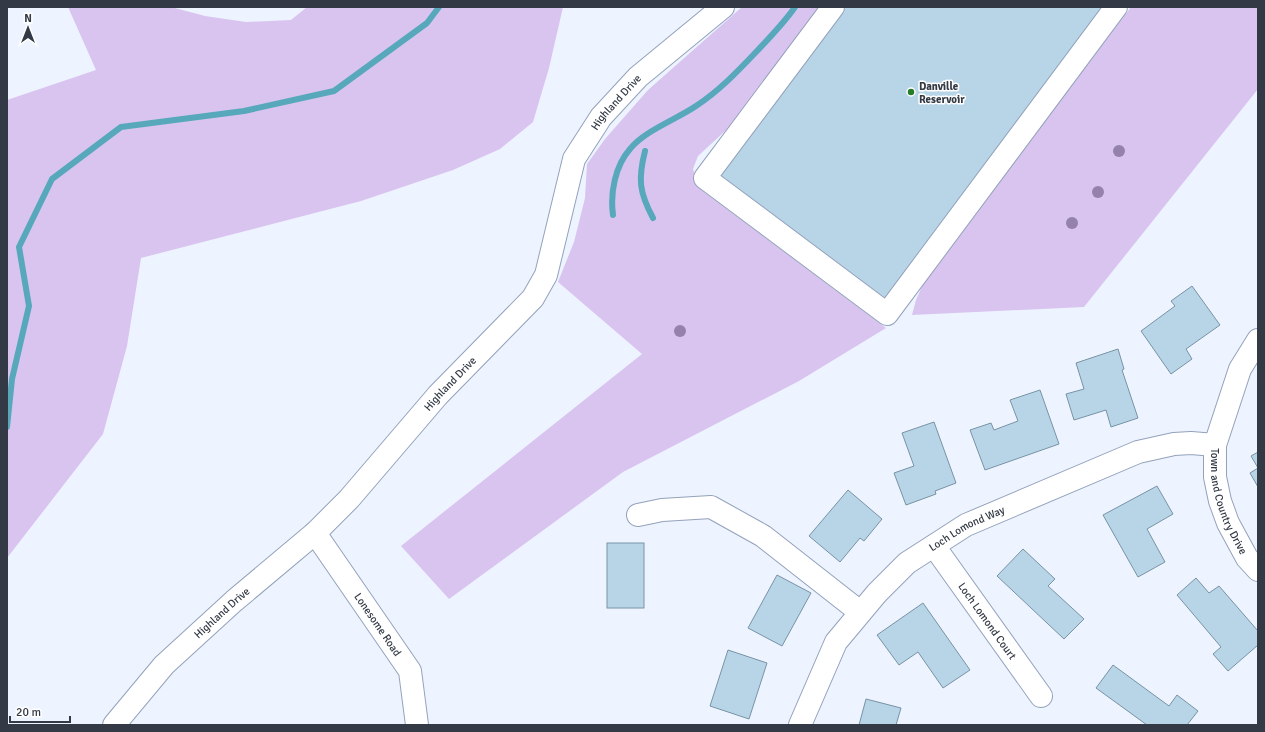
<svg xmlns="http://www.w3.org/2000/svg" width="1265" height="732" font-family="Signika,sans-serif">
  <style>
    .green { fill: #d9c4f0 }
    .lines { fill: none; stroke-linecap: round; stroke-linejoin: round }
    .stream { stroke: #57a8ba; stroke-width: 6 }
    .building { fill: #b8d5e8; stroke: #7893a5 }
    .minor-casing { stroke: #93a2bb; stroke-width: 24 }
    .minor { stroke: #fff; stroke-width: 22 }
    .tree { fill: #9482ac }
    .poi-dot { fill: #257c29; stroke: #fff; stroke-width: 1.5 }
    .labels { text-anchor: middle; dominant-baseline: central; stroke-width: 3; stroke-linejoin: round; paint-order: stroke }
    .poi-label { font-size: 11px; font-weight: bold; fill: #343a45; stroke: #fff; text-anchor: start }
    .street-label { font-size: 11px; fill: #343a45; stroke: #fff }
  </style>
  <rect width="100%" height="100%" fill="#edf3ff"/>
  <g class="green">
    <polygon points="68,7 171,7 205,16 246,22 291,20 307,7 563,7 549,68 533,122 500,149 453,170 361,201 141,258 127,346 103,434 7,558 7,100 96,70"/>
    <polygon points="742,7 821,7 736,121 698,156 693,169 697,181 704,192 886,328 799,381 623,472 449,599 401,546 642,354 558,282 574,242 585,198 587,164 605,139 648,90"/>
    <polygon points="1131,7 1258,7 1258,89 1084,307 912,315 916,300 924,282"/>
  </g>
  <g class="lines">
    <g class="stream">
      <path d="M 645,151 C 638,179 639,192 653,218"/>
      <path d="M 613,215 C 610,193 615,166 630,149 C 644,131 677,119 696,106 C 719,91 738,71 757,51 C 770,37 784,23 795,7"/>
      <polyline points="7,427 12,379 29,306 19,247 52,179 121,127 244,111 334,91 427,23 439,7"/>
    </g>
  </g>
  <g class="building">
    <polygon points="839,7 1109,7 887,306 712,178"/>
    <polygon points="1192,286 1220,325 1186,349 1192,359 1171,374 1141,331 1175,306 1171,301"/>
    <polygon points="1118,349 1124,369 1122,370 1138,418 1111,427 1106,410 1074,420 1066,394 1084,389 1076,363"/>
    <polygon points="1040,390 1059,444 985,470 970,430 991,423 994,430 1018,421 1010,400"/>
    <polygon points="934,422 956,483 935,491 936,494 906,505 894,473 914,466 902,433"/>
    <polygon points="1258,452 1258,468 1251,456"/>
    <polygon points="1258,468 1258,487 1250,473"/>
    <polygon points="1157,486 1173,514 1147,529 1165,562 1138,577 1103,515"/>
    <polygon points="848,490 882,519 864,541 860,538 840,562 809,536"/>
    <rect x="607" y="543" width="37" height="65"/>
    <polygon points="1023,549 1055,579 1048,586 1084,619 1064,639 997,576"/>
    <polygon points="777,575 811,593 782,646 748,628"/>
    <polygon points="1196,578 1209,593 1219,586 1258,631 1258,645 1228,671 1213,654 1221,647 1177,595"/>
    <polygon points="923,603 970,670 943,688 918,652 899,665 877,635"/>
    <polygon points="728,650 767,663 749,719 710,706"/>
    <polygon points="1113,665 1169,706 1177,695 1198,711 1187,725 1147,725 1096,688"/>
    <polygon points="866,699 901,708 896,725 859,725"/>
  </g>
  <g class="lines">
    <defs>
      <g id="minor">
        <polyline points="833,7 705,178 887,314 1116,7"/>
        <path id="s1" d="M 1258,340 L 1240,369 L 1215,445 L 1215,477 L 1220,501 L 1228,523 L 1247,558 L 1258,570"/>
        <polyline points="638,515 662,510 711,507 763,536 860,612"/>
        <path id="s2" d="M 315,533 L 410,671 L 417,725"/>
        <path id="s3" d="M 934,546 L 1041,696"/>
        <path id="s4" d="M 114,725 L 164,665 L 234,601 L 315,533 L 349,499 L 438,395 L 533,298 L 546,275 L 574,159 L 601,117 L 638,77 L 723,7"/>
        <path id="s5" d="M 800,725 L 836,642 L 877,593 L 907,563 L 966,525 L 1138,452 L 1174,444 L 1191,443 L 1215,445"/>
      </g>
    </defs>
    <use href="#minor" class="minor-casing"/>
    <use href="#minor" class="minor"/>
  </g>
  <g class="tree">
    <circle cx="1119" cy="151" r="6"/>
    <circle cx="1098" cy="192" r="6"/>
    <circle cx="1072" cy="223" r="6"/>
    <circle cx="680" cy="331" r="6"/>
  </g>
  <circle class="poi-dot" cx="911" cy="92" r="4"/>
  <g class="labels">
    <g class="poi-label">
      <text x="919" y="86">Danville<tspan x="919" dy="13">Reservoir</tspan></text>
    </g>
    <g class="street-label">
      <text stroke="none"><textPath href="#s4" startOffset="816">Highland Drive</textPath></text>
      <text stroke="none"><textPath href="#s4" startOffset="480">Highland Drive</textPath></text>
      <text stroke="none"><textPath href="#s1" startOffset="173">Town and Country Drive</textPath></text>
      <text stroke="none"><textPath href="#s5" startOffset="266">Loch Lomond Way</textPath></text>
      <text stroke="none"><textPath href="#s4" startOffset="156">Highland Drive</textPath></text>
      <text stroke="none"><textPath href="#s3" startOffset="92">Loch Lomond Court</textPath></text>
      <text stroke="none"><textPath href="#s2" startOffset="111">Lonesome Road</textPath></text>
    </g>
  </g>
  <rect width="1265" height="732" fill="none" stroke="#343a45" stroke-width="16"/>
  <g transform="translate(28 28)" stroke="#ffffff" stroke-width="3" paint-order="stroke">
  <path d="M0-3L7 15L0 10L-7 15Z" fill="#343a45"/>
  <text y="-6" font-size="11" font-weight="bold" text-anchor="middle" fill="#343a45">N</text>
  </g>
  <path d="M10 716v6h60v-6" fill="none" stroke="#343a45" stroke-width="2"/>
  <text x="16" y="716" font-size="12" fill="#343a45" stroke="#ffffff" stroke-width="3" paint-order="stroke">20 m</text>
</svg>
